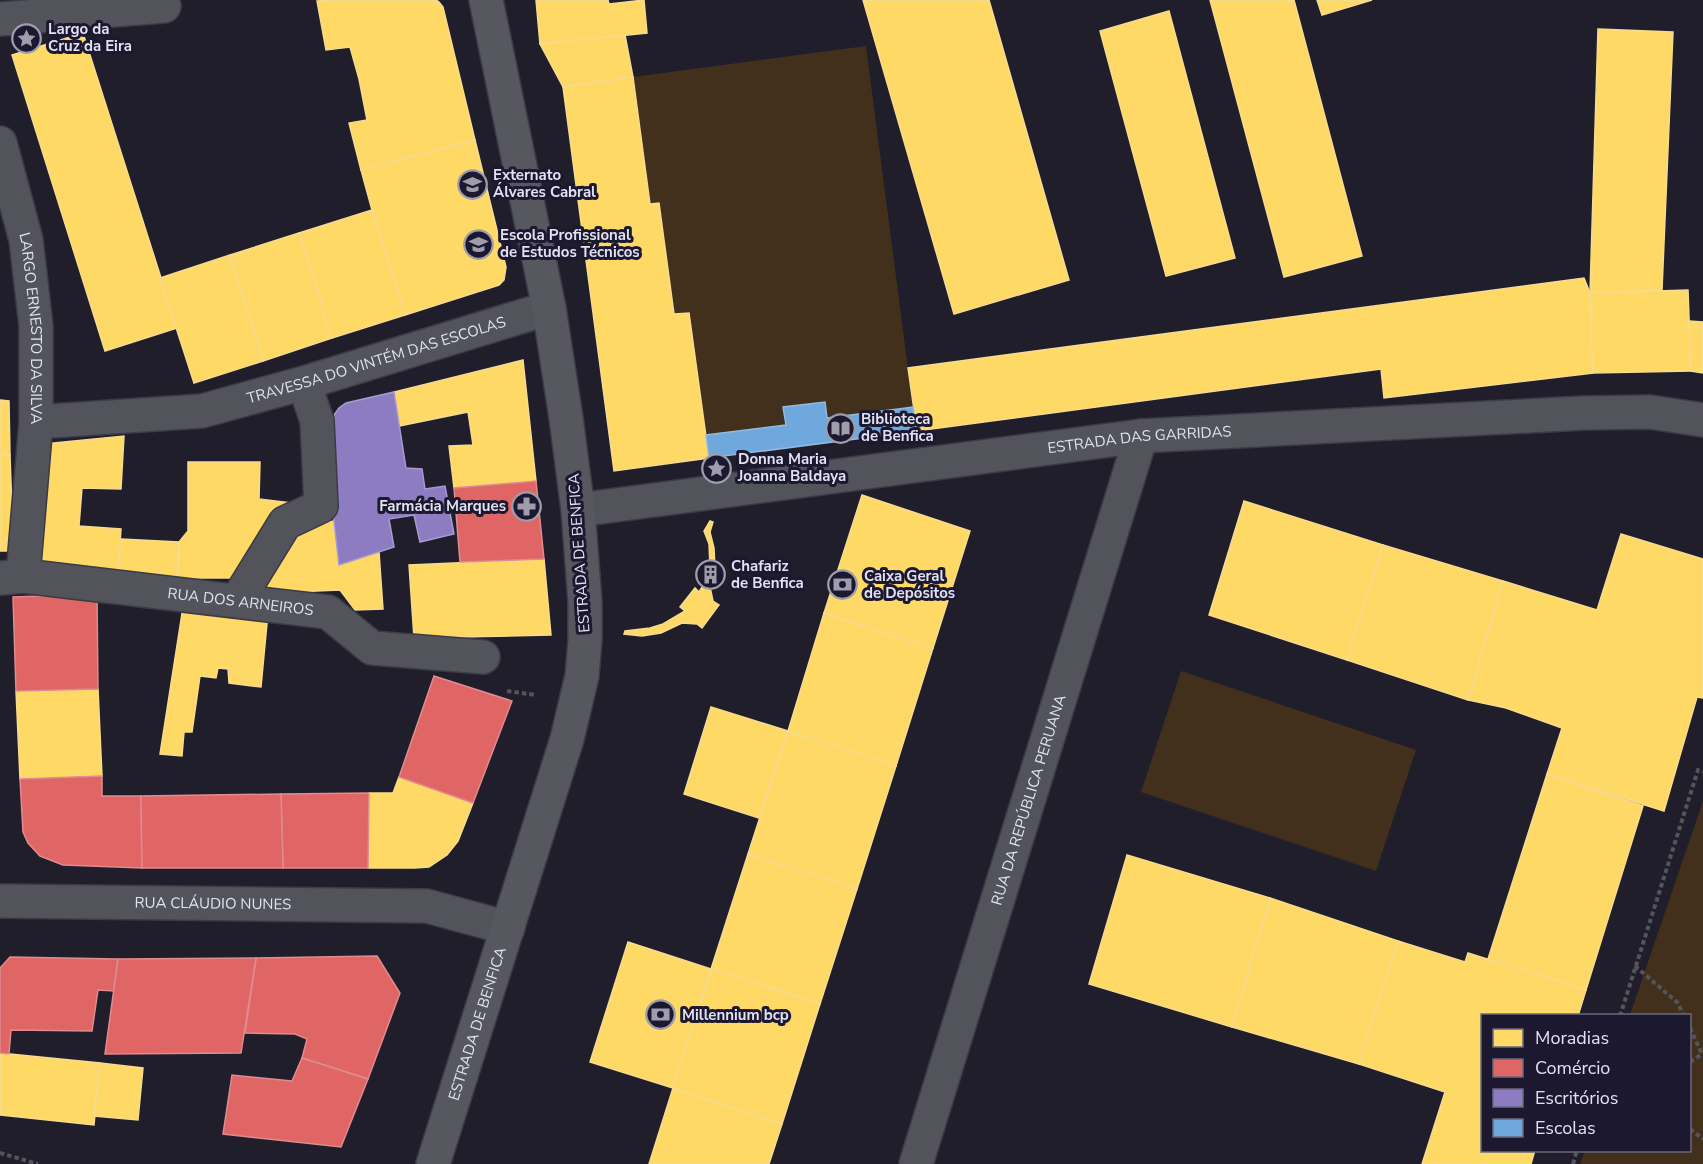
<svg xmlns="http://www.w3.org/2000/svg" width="1703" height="1164" font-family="'Nunito Sans',sans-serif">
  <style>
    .green { fill: #42301d }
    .homes { fill: #ffd966; stroke: #f6db90; stroke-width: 1.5 }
    .shops { fill: #e06666; stroke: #e08b90; stroke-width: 1.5 }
    .offices { fill: #8e7cc3; stroke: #a79ad1; stroke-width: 1.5 }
    .schools { fill: #6fa8dc; stroke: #91b9e3; stroke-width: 1.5 }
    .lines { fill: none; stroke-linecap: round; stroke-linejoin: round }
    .street-casing { stroke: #3b3a45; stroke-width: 36 }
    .secondary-casing { stroke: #3b3a45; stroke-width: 36 }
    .path { stroke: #55545d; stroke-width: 4; stroke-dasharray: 4.5 3; stroke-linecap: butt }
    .street { stroke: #53535c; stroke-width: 33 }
    .secondary { stroke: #575760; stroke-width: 33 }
    .labels { text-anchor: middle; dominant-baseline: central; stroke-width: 6; stroke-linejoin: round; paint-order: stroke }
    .poi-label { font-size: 15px; font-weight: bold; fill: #e1e1f2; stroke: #1b1830; text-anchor: start }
    .street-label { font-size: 15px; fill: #e1e1f2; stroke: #1b1830 }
  </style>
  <rect width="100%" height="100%" fill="#1f1e2a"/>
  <g class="green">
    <polygon points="866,46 913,407 827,418 825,402 784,407 786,425 706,435 689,313 674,314 659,203 650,204 633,77"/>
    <polygon points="1181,671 1416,750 1376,871 1141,792"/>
    <polygon points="1703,801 1703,1164 1580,1164 1585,1151 1690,1150 1690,1016 1630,1015"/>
  </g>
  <g class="homes">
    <polygon points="332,0 436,0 439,2 443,7 475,140 361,170 349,123 367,120 359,79 350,47 326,50 317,1"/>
    <polygon points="536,0 608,0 609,4 644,0 647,33 540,44"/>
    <polygon points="863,0 989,0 1069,280 954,314"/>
    <polygon points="1210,0 1294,0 1362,256 1284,277"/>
    <polygon points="1317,0 1372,0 1322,15"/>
    <polygon points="1169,11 1235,258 1166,276 1100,31"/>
    <polygon points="1598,29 1673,32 1662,290 1590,293"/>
    <polygon points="83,33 177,328 105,351 12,55"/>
    <polygon points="625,35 633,77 563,87 540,44"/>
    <polygon points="633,77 650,204 659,203 674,314 689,313 709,458 614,471 563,87"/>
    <polygon points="475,140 506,267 504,280 499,285 405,315 372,210 361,170"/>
    <polygon points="372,210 405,315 332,338 299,233"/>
    <polygon points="299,233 332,338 263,361 230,255"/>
    <polygon points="230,255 263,361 194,383 160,278"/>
    <polygon points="1584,278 1590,293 1593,373 1384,398 1381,369 917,431 908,368"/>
    <polygon points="1688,290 1691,371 1593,373 1590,293"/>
    <polygon points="1689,321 1703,322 1703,373 1691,371"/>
    <polygon points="523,360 536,481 454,488 449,446 473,445 468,412 399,426 394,392"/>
    <polygon points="0,400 9,401 10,455 0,455"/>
    <polygon points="124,436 121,489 82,488 79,526 121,529 118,572 34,561 44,444"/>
    <polygon points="0,455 10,455 12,510 9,551 0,551"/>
    <polygon points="188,462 260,462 259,499 293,503 237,578 178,578 179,542 188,531"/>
    <polygon points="862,495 970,531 933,648 824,613"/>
    <polygon points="1244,501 1383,545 1347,660 1209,615"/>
    <polygon points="334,521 339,565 379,552 383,609 355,610 340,590 249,594 284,532"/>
    <polygon points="710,521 713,522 710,532 714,548 715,568 710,587 713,601 719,605 702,628 697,624 682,623 661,633 642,636 624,634 625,631 650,628 663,624 685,611 680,607 695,588 699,592 706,581 710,566 709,544 704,531"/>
    <polygon points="1621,534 1703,559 1703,698 1697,697 1664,811 1547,774 1562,728 1506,708 1468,700 1503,581 1597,610"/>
    <polygon points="121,539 179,542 178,578 118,572"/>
    <polygon points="1383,545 1503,581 1468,700 1347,660"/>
    <polygon points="544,559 551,635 414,638 409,565"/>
    <polygon points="183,607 268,613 261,687 229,683 228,669 218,668 216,678 200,676 192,732 184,732 182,756 160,754"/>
    <polygon points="824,613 933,648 896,766 788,731"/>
    <polygon points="98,689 102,776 20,779 16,691"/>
    <polygon points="711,707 788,731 759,818 684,794"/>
    <polygon points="788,731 896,766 857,889 748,854"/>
    <polygon points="1547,774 1643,806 1586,990 1488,959"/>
    <polygon points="399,777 473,803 458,841 447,855 429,867 415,868 368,868 369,793 393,793"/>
    <polygon points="748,854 857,889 820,1004 711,969"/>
    <polygon points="1127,855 1270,898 1232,1027 1089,984"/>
    <polygon points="1270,898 1398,941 1359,1064 1232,1027"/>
    <polygon points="1398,941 1465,962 1468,953 1586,990 1578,1016 1482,1016 1482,1150 1535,1150 1531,1164 1422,1164 1445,1092 1359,1064"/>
    <polygon points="628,942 711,969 673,1088 590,1062"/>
    <polygon points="711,969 820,1004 782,1124 673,1088"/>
    <polygon points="0,1053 100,1063 94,1125 0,1115"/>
    <polygon points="100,1063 143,1068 138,1120 94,1116"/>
    <polygon points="673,1088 782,1124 769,1164 649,1164"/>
  </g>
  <g class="shops">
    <polygon points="536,481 544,559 460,562 454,488"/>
    <polygon points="97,594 98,689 16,691 13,597"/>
    <polygon points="434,676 512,701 473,803 399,777"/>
    <polygon points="102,776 102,796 141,796 142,868 63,865 40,856 28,843 23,832 20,779"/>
    <polygon points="369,793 368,868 283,868 281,794"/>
    <polygon points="281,794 283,868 142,868 141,796"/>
    <polygon points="377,956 400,993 368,1079 302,1058 307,1039 295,1034 245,1033 256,958"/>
    <polygon points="10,957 118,959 114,991 98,990 92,1031 11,1030 9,1054 0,1053 0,968"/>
    <polygon points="256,958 241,1053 105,1054 118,959"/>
    <polygon points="302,1058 368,1079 341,1147 223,1134 232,1075 292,1081"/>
  </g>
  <polygon class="offices" points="394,392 406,468 422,469 425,489 445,486 454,534 420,542 414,515 389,519 394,547 339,565 334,521 328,431 334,415 339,408 346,403"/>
  <polygon class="schools" points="825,402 827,418 913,407 917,431 709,458 706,435 786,425 783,407"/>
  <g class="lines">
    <defs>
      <g id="street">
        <polyline points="0,19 164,6"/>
        <path id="s1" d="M 0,143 L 26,240 L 36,326 L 36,422 L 23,576 L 2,578"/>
        <path id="s2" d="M 36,422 L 202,411 L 304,383 L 549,308"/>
        <path id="s3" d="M 578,510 L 1141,436 L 1584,413 L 1650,412 L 1703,420"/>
        <path id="s4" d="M 23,576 L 328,612 L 372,648 L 483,657"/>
        <polyline points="237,601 285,523 321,506 317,421 304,383"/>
        <path id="s5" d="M 0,901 L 427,906 L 508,928"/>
        <path id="s6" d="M 916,1164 L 1141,436"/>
      </g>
      <g id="secondary">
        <path id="s7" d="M 433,1164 L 567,739 L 582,676 L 585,640 L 585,602 L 578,510 L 566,418 L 549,308 L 486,0"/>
      </g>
    </defs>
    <use href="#street" class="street-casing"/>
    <use href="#secondary" class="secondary-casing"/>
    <g class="path">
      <polyline points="507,691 536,695"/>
      <polyline points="1635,966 1678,1003 1684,1016"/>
      <polyline points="1620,1016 1698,770 1703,772"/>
      <polyline points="1690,1028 1702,1054"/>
      <polyline points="1690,1062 1702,1054"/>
      <polyline points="1690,1129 1703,1139"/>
      <polyline points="0,1153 38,1164"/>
      <polyline points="1573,1164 1577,1150"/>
    </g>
    <use href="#street" class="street"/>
    <use href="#secondary" class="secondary"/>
  </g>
  <defs>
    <symbol id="sight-ring" viewBox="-11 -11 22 22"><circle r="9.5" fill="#1b1830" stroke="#9d9dac" stroke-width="1.5"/><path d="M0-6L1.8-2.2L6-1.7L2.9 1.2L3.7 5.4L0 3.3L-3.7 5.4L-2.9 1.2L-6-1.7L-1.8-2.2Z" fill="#9d9dac"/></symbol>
    <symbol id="school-ring" viewBox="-11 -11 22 22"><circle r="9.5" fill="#1b1830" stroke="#9d9dac" stroke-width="1.5"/><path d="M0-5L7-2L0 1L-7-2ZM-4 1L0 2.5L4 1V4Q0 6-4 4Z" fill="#9d9dac"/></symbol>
    <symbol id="library-ring" viewBox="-11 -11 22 22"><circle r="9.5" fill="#1b1830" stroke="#9d9dac" stroke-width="1.5"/><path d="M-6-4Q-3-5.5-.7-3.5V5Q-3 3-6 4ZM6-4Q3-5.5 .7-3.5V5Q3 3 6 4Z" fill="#9d9dac"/></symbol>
    <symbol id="pharmacy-ring" viewBox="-11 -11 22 22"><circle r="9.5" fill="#1b1830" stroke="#9d9dac" stroke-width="1.5"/><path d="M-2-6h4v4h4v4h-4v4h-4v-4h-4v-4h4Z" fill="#9d9dac"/></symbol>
    <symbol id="building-ring" viewBox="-11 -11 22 22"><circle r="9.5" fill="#1b1830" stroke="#9d9dac" stroke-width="1.5"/><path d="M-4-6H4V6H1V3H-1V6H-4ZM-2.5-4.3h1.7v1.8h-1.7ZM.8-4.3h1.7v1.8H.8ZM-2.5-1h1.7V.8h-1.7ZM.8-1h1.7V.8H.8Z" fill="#9d9dac"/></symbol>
    <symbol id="bank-ring" viewBox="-11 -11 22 22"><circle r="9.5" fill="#1b1830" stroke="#9d9dac" stroke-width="1.5"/><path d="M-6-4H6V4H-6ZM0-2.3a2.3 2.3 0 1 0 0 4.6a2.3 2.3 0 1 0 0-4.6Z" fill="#9d9dac"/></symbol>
  </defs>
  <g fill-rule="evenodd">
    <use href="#sight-ring" x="10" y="22" width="33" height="33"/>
    <use href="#school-ring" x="456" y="168" width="33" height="33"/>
    <use href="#school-ring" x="462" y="228" width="33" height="33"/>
    <use href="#library-ring" x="824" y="412" width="33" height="33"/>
    <use href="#sight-ring" x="700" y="452" width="33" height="33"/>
    <use href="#pharmacy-ring" x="510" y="490" width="33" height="33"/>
    <use href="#building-ring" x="694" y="558" width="33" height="33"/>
    <use href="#bank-ring" x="826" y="568" width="33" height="33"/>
    <use href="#bank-ring" x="644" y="998" width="33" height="33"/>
  </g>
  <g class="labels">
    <g class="poi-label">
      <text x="48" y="29">Largo da<tspan x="48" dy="17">Cruz da Eira</tspan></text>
      <text x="493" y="175">Externato<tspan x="493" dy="17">Álvares Cabral</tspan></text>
      <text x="500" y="235">Escola Profissional<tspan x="500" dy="17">de Estudos Técnicos</tspan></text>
      <text x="861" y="419">Biblioteca<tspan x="861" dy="17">de Benfica</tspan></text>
      <text x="738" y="459">Donna Maria<tspan x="738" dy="17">Joanna Baldaya</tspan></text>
      <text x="506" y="506" text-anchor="end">Farmácia Marques</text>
      <text x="731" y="566">Chafariz<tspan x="731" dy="17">de Benfica</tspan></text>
      <text x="864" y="576">Caixa Geral<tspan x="864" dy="17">de Depósitos</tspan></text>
      <text x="682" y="1015">Millennium bcp</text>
    </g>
    <g class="street-label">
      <text stroke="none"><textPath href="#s1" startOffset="189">LARGO ERNESTO DA SILVA</textPath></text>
      <text stroke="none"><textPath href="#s2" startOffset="348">TRAVESSA DO VINTÉM DAS ESCOLAS</textPath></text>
      <text stroke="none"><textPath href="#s3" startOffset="566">ESTRADA DAS GARRIDAS</textPath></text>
      <text transform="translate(579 553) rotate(-94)">ESTRADA DE BENFICA</text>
      <text stroke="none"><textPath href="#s4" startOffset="219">RUA DOS ARNEIROS</textPath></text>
      <text stroke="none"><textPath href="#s6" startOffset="381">RUA DA REPÚBLICA PERUANA</textPath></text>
      <text stroke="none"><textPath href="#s5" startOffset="213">RUA CLÁUDIO NUNES</textPath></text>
      <text stroke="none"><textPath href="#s7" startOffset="147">ESTRADA DE BENFICA</textPath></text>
    </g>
  </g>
  <rect x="1481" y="1014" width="210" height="138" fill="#1b1830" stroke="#6a687e" stroke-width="1.5"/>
  <rect x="1493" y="1029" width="30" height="18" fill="#ffd966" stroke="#6a687e" stroke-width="1.5"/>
  <text x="1535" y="1044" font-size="18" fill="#e1e1f2">Moradias</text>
  <rect x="1493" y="1059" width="30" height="18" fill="#e06666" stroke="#6a687e" stroke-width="1.5"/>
  <text x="1535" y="1074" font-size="18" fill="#e1e1f2">Comércio</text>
  <rect x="1493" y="1089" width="30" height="18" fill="#8e7cc3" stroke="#6a687e" stroke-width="1.5"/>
  <text x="1535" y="1104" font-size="18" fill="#e1e1f2">Escritórios</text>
  <rect x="1493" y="1119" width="30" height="18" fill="#6fa8dc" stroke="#6a687e" stroke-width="1.5"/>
  <text x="1535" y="1134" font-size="18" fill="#e1e1f2">Escolas</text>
</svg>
